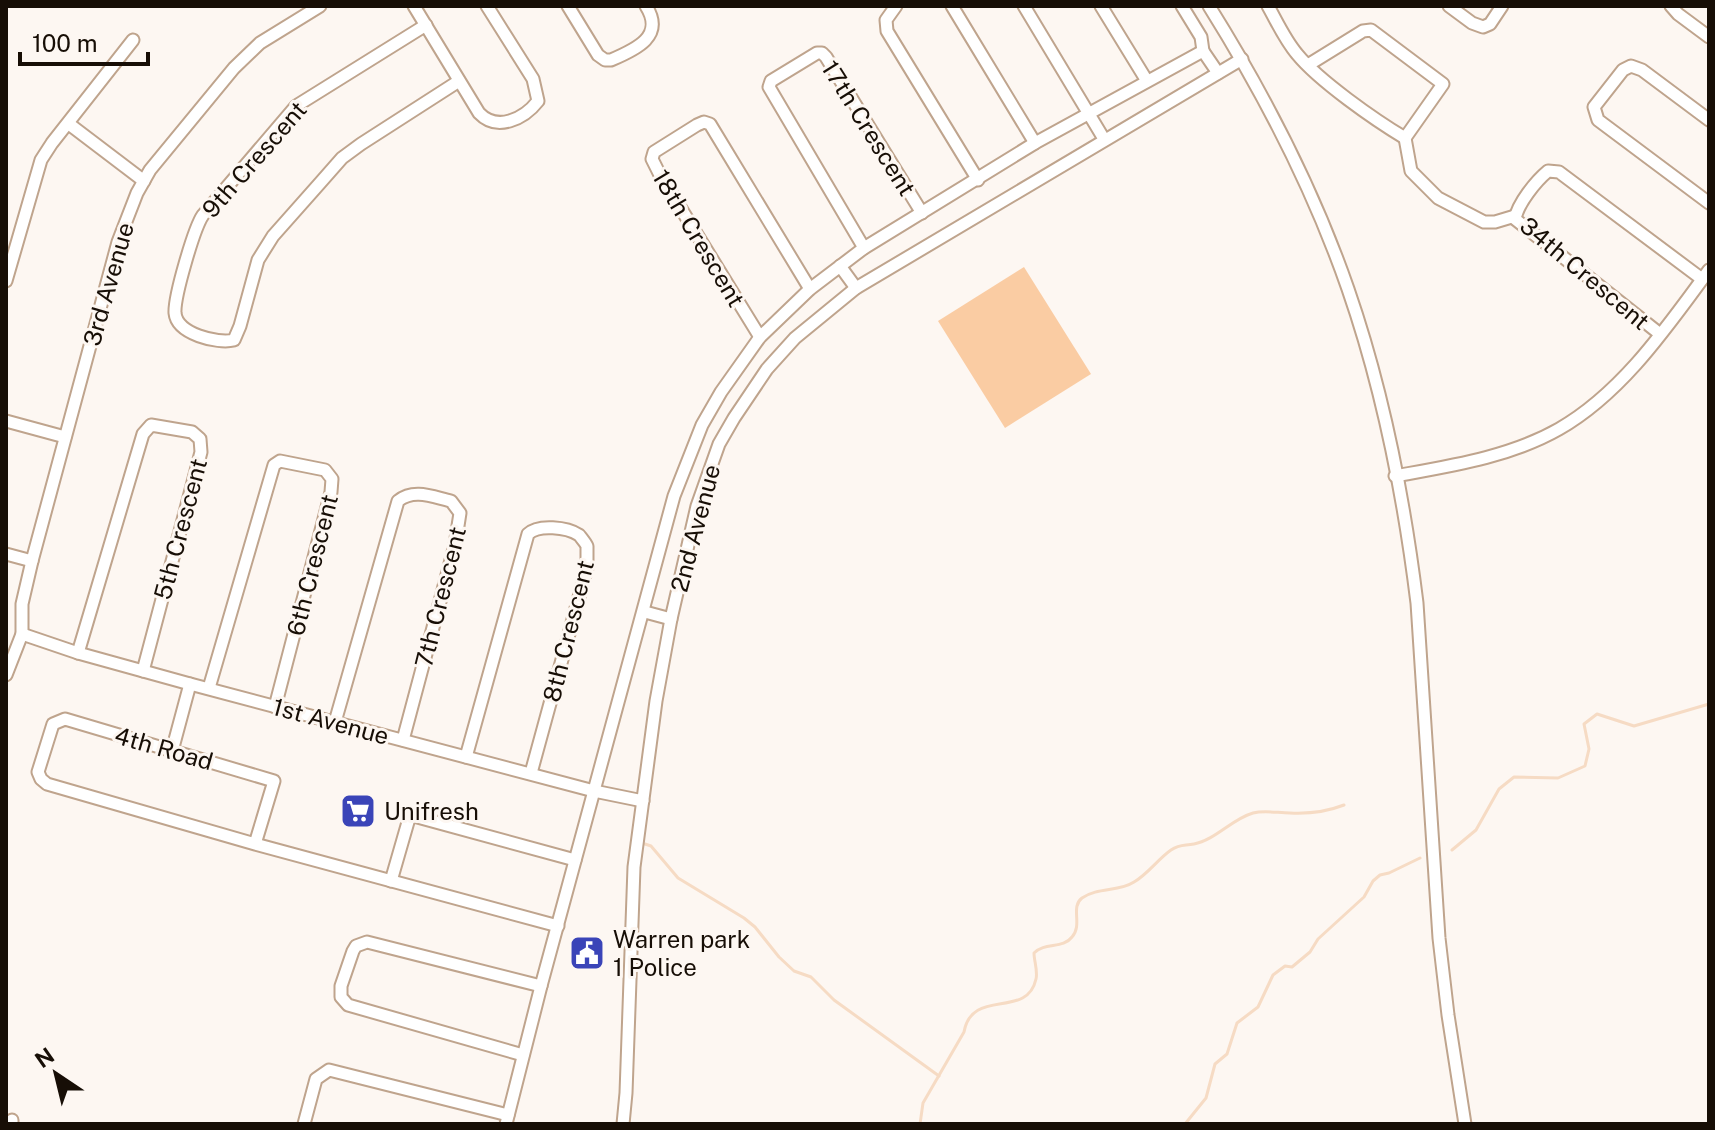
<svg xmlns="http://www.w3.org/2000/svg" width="1715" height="1130" font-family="'Public Sans',sans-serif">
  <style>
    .green { fill: #facca3 }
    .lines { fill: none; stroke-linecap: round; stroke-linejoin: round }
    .stream { stroke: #f6dbc4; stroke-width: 3 }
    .minor-casing { stroke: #bfa48d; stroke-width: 15 }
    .minor { stroke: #fff; stroke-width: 11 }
    .labels { text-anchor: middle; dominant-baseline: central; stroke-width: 6; stroke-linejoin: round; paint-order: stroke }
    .street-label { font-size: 24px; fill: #170e06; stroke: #fdf7f2 }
    .poi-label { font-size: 24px; fill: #170e06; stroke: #fdf7f2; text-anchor: start }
  </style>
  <rect width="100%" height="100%" fill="#fdf7f2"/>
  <polygon class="green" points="1024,267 1091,374 1005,428 938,321"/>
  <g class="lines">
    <g class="stream">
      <polyline points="645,844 651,846 678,878 744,918 755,927 779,957 794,971 811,977 834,1000 939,1076"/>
      <polyline points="1452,850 1476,830 1499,789 1514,777 1558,778 1585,766 1589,749 1584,724 1597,714 1634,726 1709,704"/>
      <path d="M 920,1124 L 923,1103 L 964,1032 C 972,987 1027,1020 1036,979 C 1038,971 1034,961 1034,953 C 1045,942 1063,949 1072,937 C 1083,925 1070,907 1082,898 C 1098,887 1119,892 1134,882 C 1148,874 1158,859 1171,850 C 1180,844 1184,846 1194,844 C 1215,840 1232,819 1253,813 C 1265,810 1278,813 1290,813 C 1309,814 1326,812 1344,805"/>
      <polyline points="1185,1124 1206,1098 1215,1064 1227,1054 1237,1023 1258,1007 1273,975 1285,966 1292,967 1310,952 1318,939 1364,897 1373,881 1380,875 1389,873 1420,858"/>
    </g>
    <defs>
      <g id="minor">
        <path d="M 414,6 L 479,113 C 497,132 524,119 538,101 L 533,79 L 487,6"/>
        <path d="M 568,6 L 598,55 L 605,60 L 611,60 C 637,49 665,36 646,6"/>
        <polyline points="896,6 886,20 887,31 978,180"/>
        <polyline points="952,6 1035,143"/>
        <polyline points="1024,6 1104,139"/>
        <polyline points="1101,6 1147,81"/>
        <path d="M 1209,6 C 1264,94 1314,191 1348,289 C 1383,390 1404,498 1417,603 L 1439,938 L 1448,1015 L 1465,1124"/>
        <path d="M 1268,6 C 1277,22 1285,40 1297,54 C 1319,81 1375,120 1405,138 L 1443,84 L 1371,30 L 1363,31 L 1308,65"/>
        <polyline points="1449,6 1472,23 1483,27 1490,24 1502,6"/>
        <polyline points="1671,6 1678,14 1709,37"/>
        <path d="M 426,25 L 296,106 L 203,215 C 194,228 174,297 175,313 C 177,334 217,344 234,340 L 240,326 L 258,260 L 273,236 L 320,183 L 342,158 L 361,144 L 459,81"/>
        <polyline points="1203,51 1218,73"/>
        <polyline points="1709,120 1642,70 1631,66 1623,70 1594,107 1598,120 1709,203"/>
        <polyline points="69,124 144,181"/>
        <polyline points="1405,138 1411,171 1438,198 1484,222 1495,222 1515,216"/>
        <polyline points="864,248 769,87 771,81 817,53 822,53 826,57 922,213"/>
        <polyline points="840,266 856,288"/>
        <polyline points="6,281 41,160 52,143 133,40"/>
        <path d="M 1660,334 L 1515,219 C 1518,203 1536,181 1548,171 L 1559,172 L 1702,279"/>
        <polyline points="760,337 659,173 652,159 654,152 697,125 704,122 710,124 810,289"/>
        <polyline points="6,421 65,437"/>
        <path d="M 1395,476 C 1450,466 1510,457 1559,429 C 1622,393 1667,327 1709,270"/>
        <polyline points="6,554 32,561"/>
        <polyline points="645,612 671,619"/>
        <polyline points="22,634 78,653 190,684 594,791 643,801"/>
        <polyline points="78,653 143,434 151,425 192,432 200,439 201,452 143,671"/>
        <polyline points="6,675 22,634 22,604 32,561 118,242 137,193 150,170 234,68 260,43 320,6"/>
        <polyline points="209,688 274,465 280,461 325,470 332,479 331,492 275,707"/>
        <path d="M 335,722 L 398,501 C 414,488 433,497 451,501 L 460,513 L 455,545 L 403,740"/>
        <polyline points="172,751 190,684"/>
        <path d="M 466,757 L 528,534 C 538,524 567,527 579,535 C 580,536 587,545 587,546 L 587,568 L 531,773"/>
        <polyline points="255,844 274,781 65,719 53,724 38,772 41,779 47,784 255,844 558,926"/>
        <polyline points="391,881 410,815 575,860"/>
        <polyline points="523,1055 348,1005 341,997 341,986 353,951 356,946 367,942 541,986"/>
        <polyline points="12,1120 12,1124"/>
        <polyline points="304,1124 316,1079 329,1070 508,1115"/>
        <polyline points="506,1124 541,986 674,496 702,425 721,392 760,337 810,289 864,248 1035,143 1203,51 1201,37 1182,6"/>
        <polyline points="623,1124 626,1093 634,867 656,701 671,619 697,506 719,444 734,418 767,369 795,338 856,288 1242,59"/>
      </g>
    </defs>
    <use href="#minor" class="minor-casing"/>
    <use href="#minor" class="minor"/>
  </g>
  <defs>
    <symbol id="supermarket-square" viewBox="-11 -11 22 22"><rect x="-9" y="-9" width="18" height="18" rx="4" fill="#3a44b8" stroke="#fdf7f2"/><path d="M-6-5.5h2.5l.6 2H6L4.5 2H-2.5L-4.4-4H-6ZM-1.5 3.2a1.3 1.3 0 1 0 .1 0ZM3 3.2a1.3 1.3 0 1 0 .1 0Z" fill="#fff"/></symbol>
    <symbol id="civic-square" viewBox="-11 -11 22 22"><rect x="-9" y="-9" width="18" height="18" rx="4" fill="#3a44b8" stroke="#fdf7f2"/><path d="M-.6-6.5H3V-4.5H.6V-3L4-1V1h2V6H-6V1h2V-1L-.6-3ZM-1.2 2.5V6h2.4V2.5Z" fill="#fff"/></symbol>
  </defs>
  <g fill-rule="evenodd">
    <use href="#supermarket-square" x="338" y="791" width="40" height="40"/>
    <use href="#civic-square" x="567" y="933" width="40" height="40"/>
  </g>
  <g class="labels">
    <g class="street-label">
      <text transform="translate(869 128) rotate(58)">17th Crescent</text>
      <text transform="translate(254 159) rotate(-49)">9th Crescent</text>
      <text transform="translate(699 238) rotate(59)">18th Crescent</text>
      <text transform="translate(1585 273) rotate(40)">34th Crescent</text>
      <text transform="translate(108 284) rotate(-74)">3rd Avenue</text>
      <text transform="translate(695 528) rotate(-75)">2nd Avenue</text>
      <text transform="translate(180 529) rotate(-75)">5th Crescent</text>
      <text transform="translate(312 565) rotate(-76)">6th Crescent</text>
      <text transform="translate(440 597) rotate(-76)">7th Crescent</text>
      <text transform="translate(568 631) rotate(-76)">8th Crescent</text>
      <text transform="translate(331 721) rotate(15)">1st Avenue</text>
      <text transform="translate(164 748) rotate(16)">4th Road</text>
    </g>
    <g class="poi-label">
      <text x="384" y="811">Unifresh</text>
      <text x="613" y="939">Warren park<tspan x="613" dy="28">1 Police</tspan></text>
    </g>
  </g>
  <rect width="1715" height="1130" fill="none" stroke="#170e06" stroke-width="16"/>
  <g transform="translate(56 1074) rotate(325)" stroke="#fdf7f2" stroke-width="6" paint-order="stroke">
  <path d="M0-6L14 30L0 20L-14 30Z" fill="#170e06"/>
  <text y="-12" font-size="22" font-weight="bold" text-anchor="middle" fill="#170e06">N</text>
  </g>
  <path d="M20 52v12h128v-12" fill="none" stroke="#170e06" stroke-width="4"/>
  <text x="32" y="52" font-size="24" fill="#170e06" stroke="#fdf7f2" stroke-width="6" paint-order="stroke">100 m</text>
</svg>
